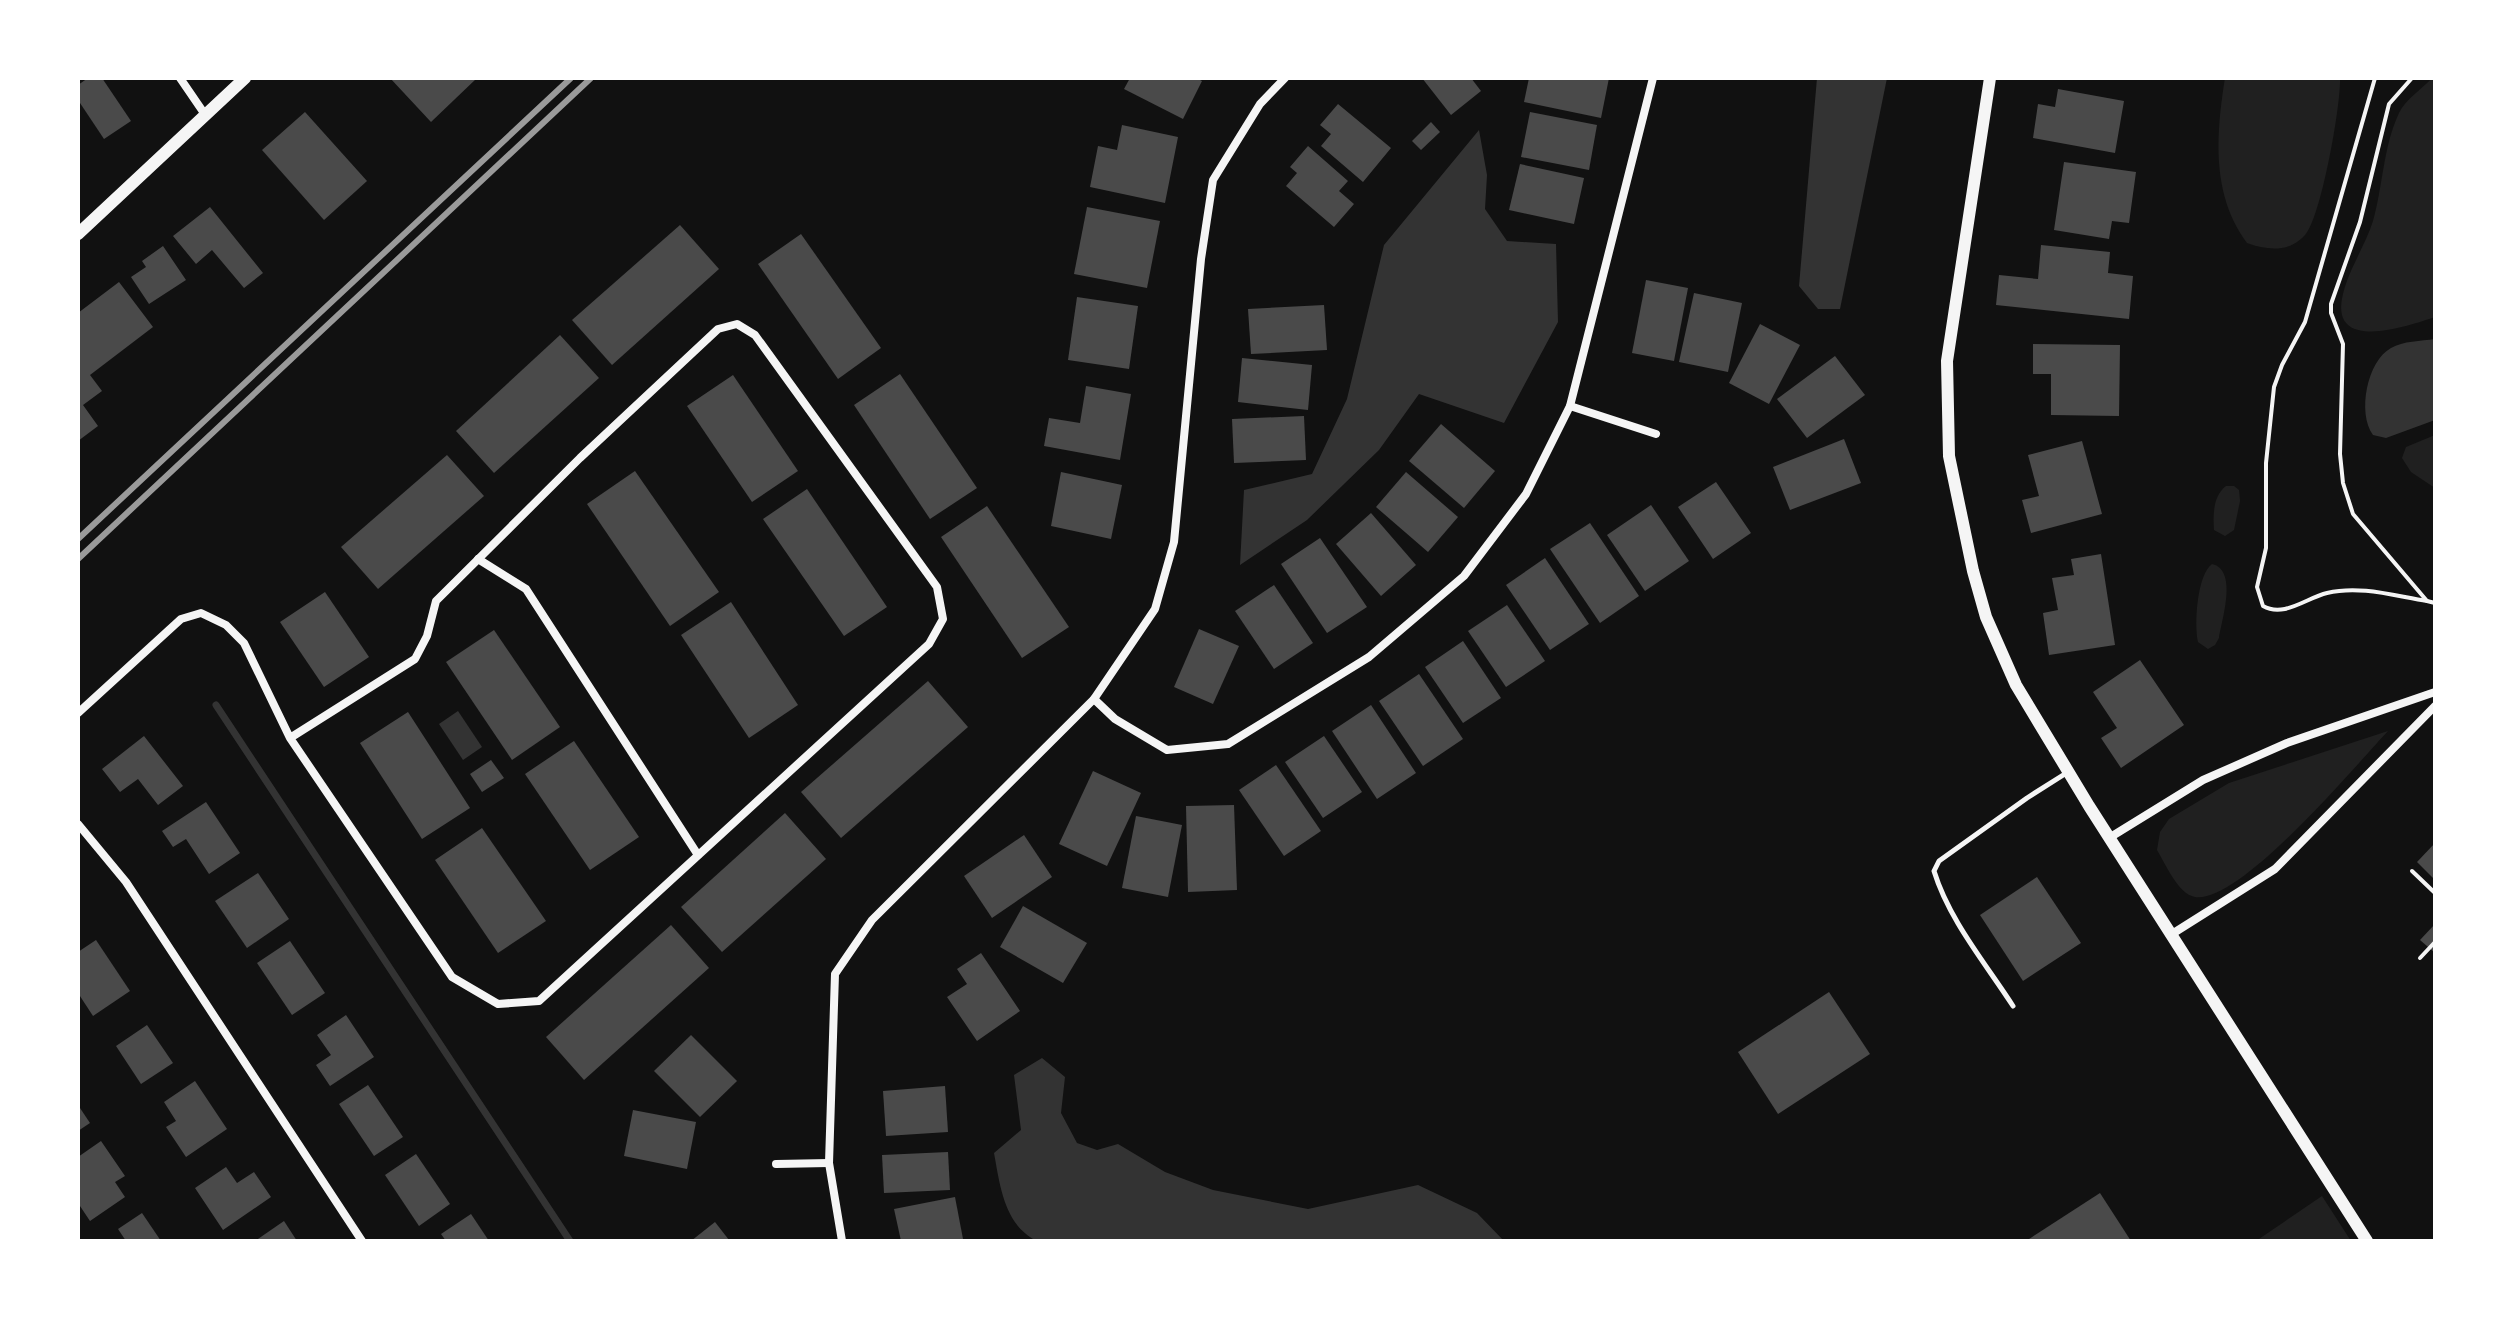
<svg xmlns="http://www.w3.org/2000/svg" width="2513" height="1319" font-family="'Golos Text',sans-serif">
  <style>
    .green { fill: #202020 }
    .water { fill: #333 }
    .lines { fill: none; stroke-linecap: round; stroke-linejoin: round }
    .stream { stroke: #333; stroke-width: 7 }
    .building { fill: #4a4a4a }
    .path { stroke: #f5f5f5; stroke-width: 4 }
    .service { stroke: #f5f5f5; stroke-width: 5 }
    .minor { stroke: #f5f5f5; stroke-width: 8 }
    .tertiary { stroke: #f5f5f5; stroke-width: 12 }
    .rail { stroke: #9a9a9a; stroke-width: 6 }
  </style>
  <rect width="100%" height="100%" fill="#111"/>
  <g class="green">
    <path d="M 2225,78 L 2340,78 C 2341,105 2321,217 2305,235 C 2289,253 2267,250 2247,243 C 2211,195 2216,134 2225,78 Z"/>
    <path d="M 2432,78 L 2435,78 L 2435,317 C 2408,326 2328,354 2343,294 C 2349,269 2365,246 2373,221 C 2383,186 2383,147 2399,113 C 2405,100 2422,89 2432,78 Z"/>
    <polygon points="2435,435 2435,488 2411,472 2402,458 2406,447"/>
    <path d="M 2226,486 L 2234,486 L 2239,490 L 2240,501 L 2234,530 L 2225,536 L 2214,530 C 2213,514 2213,496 2226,486 Z"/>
    <path d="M 2212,564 C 2238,570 2222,619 2219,638 L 2215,645 L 2208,649 L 2198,642 C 2194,624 2197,575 2212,564 Z"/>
    <path d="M 2388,731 C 2356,765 2240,904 2195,897 C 2178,894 2165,863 2157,850 L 2160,832 L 2169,819 L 2229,783 Z"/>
    <polygon points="2322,1196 2351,1241 2256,1241"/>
  </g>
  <g class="water">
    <polygon points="1817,78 1887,78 1840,309 1818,309 1799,286"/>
    <polygon points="1479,130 1487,175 1485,209 1507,241 1556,244 1558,322 1504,423 1419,394 1379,450 1307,520 1240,565 1244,490 1312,474 1347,399 1384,245"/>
    <path d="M 2435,339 L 2435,420 L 2386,438 L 2373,435 C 2357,413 2367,361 2391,348 C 2403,341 2421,341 2435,339 Z"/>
    <polygon points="458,711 482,747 463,760 439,724"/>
    <path d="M 1042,1058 L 1065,1077 L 1061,1113 L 1077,1143 L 1097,1150 L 1118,1144 L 1165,1172 L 1213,1190 L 1308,1209 L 1418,1185 L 1477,1213 L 1504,1241 L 1037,1241 C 1004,1225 1000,1185 994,1153 L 1021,1130 L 1014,1075 Z"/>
  </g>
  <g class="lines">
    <polyline class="stream" points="216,705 570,1241"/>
  </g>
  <g class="building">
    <polygon points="88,78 102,78 131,121 104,139 78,100 78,85"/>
    <polygon points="390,78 477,78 431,122"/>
    <polygon points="1130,78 1196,78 1202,81 1183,119 1124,89"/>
    <polygon points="1422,78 1471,78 1481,91 1451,115"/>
    <polygon points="1529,78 1609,78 1601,118 1524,102"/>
    <polygon points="2058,89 2124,101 2115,153 2033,138 2038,104 2055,107"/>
    <polygon points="1338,104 1391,148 1363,182 1321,146 1331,134 1320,125"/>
    <polygon points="305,112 367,181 324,220 262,150"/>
    <polygon points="1530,112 1597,125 1589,170 1521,157"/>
    <polygon points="1431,122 1440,132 1421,150 1412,141"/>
    <polygon points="1122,125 1178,137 1165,203 1090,187 1098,146 1117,150"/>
    <polygon points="1308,146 1348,181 1339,191 1354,204 1334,227 1286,186 1297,173 1290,167"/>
    <polygon points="2064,162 2136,172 2129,223 2112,221 2109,239 2054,230"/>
    <polygon points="1520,164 1584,178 1574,224 1509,210"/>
    <polygon points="210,207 263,273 244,288 212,250 196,264 173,236"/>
    <polygon points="1087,207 1160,221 1147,288 1074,274"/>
    <polygon points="680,225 719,269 612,365 572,320"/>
    <polygon points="801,234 881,348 838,379 758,264"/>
    <polygon points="2041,245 2110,252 2108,273 2133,276 2129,319 1996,305 1999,275 2038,279"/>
    <polygon points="163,246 186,280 149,304 131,277 146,267 142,261"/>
    <polygon points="1646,280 1688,288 1674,361 1632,353"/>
    <polygon points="119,282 153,327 90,375 102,391 83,405 98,426 78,441 78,313"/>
    <polygon points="1694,293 1742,303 1728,372 1679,362"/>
    <polygon points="1077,297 1138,306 1129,369 1068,360"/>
    <polygon points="1324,305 1327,350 1251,354 1248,309"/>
    <polygon points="1760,324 1800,345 1769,404 1729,383"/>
    <polygon points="560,335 599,378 494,473 456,431"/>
    <polygon points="2033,344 2120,345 2119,416 2051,415 2051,374 2033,374"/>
    <polygon points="1835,356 1865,395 1807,438 1777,399"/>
    <polygon points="1242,358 1312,365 1308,410 1238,402"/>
    <polygon points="900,374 977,488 930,519 854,405"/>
    <polygon points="733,375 798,471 752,502 687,406"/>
    <polygon points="1086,386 1131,394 1120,460 1044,446 1049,418 1080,423"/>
    <polygon points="1304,416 1306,460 1234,463 1232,419"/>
    <polygon points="1441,424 1495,471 1464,508 1409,461"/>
    <polygon points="1844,439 1861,483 1790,510 1773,467"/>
    <polygon points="2082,441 2102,514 2031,533 2022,500 2039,496 2028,455"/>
    <polygon points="447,455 484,496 378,589 341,547"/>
    <polygon points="635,471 719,592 670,626 587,504"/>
    <polygon points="1061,472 1122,485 1111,539 1051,526"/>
    <polygon points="1406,472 1458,517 1428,552 1376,507"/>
    <polygon points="1716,482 1751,533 1713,559 1678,507"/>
    <polygon points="807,489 887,607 844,636 763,519"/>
    <polygon points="1651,505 1689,561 1645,591 1607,535"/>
    <polygon points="987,506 1069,627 1022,658 941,537"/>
    <polygon points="1371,513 1416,565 1381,596 1336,544"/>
    <polygon points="1590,523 1639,596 1600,623 1550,549"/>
    <polygon points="1320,538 1367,607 1327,633 1281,564"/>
    <polygon points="2101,554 2115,645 2049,655 2043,613 2058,610 2052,578 2074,575 2071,559"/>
    <polygon points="1545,558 1589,624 1550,650 1506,585"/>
    <polygon points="1274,585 1313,643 1274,669 1235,611"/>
    <polygon points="325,592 369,657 324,687 280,622"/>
    <polygon points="731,602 798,705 749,738 681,635"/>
    <polygon points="1507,605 1545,661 1506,687 1468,631"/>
    <polygon points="1199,629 1239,646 1213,704 1174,687"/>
    <polygon points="494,630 560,727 512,760 446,662"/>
    <polygon points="1463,641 1501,698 1463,723 1425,667"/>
    <polygon points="2140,660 2184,725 2121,768 2101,738 2117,728 2093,692"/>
    <polygon points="1419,674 1463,739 1423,766 1379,701"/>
    <polygon points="928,681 968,727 841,838 801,792"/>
    <polygon points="1371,705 1416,773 1377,799 1332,731"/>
    <polygon points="408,712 470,808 422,839 360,743"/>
    <polygon points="144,736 183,786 158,805 138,779 120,792 102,769"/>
    <polygon points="1324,736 1362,792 1323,818 1285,762"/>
    <polygon points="574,741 639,837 590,870 525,774"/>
    <polygon points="491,760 504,778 482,792 470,774"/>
    <polygon points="1276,765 1321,831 1284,856 1239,790"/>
    <polygon points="1093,771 1141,793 1107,866 1059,844"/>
    <polygon points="206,802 240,853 209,874 186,839 173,847 162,831"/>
    <polygon points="1234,805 1237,890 1188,892 1186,806"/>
    <polygon points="785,813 826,859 722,952 681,907"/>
    <polygon points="1136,816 1182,825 1168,897 1122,888"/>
    <polygon points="482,828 546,921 498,953 435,860"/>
    <polygon points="1024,835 1052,877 992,918 964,876"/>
    <polygon points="2435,843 2435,880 2417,862"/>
    <polygon points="258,873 289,919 247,948 215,901"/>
    <polygon points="2037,877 2081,943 2023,981 1980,915"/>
    <polygon points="1023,906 1087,943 1063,983 1000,947"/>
    <polygon points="2435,924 2435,953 2420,940"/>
    <polygon points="671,925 709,968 584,1080 546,1037"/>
    <polygon points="96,940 130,991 93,1016 78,993 78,952"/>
    <polygon points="290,941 325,993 292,1015 257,963"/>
    <polygon points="981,953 1020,1011 977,1041 947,997 967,984 957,969"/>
    <polygon points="1829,992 1870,1054 1778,1114 1738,1052"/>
    <polygon points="346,1015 374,1057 330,1086 316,1065 331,1055 317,1035"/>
    <polygon points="147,1025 173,1063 141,1084 116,1046"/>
    <polygon points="691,1035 737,1081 700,1117 654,1071"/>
    <polygon points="195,1081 227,1129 186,1157 166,1127 176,1121 164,1102"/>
    <polygon points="368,1085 403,1137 374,1156 339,1104"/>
    <polygon points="945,1086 948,1132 886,1136 883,1091"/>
    <polygon points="78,1105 90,1123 78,1131"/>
    <polygon points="633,1110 696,1122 687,1169 624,1156"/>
    <polygon points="101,1141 125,1176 115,1182 125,1197 90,1221 78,1203 78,1157"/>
    <polygon points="948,1152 950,1190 884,1193 882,1155"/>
    <polygon points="416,1154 450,1204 419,1226 385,1175"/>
    <polygon points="226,1167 237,1183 254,1172 271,1197 223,1230 195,1188"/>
    <polygon points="2100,1193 2131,1241 2026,1241"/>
    <polygon points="955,1197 963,1239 901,1241 894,1209"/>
    <polygon points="142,1213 161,1241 126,1241 118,1229"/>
    <polygon points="471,1214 489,1241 446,1241 441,1234"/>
    <polygon points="284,1221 297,1241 255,1241"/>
    <polygon points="715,1222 729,1240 691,1241"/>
  </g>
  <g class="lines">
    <g class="path">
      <path d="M 2375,78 L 2305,322 L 2282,365 L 2274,387 L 2266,463 L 2266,548 L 2257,587 L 2263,606 C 2284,618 2306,598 2327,593 C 2360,585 2395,596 2427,601"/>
      <polyline points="2412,78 2389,104 2360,222 2331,304 2331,313 2343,344 2340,454 2343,483 2353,514 2427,601 2435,603"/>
      <polyline points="2412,871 2435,893"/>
      <polyline points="2420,958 2435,942"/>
    </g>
    <path class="service" d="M 2013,1006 C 1986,964 1949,920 1934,871 L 1939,861 L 2027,798 L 2068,772"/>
    <g class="minor">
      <polyline points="180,78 206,116"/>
      <polyline points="1570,406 1656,434"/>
      <polyline points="478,559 526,589 698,855"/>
      <polyline points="1094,699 1115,719 1167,750 1228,744 1369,657 1464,576 1526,494 1570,406 1653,78"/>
      <polyline points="78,713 181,619 201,613 226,625 244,643 290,738 415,659 427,636 436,601 580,458 718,329 737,324 755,335 937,587 943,619 929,644 539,1001 498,1004 452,977 290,738"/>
      <polyline points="78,824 126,882 362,1241"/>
      <polyline points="2109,838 2203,780 2287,743 2435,692"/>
      <polyline points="2172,934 2275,869 2435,706"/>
      <polyline points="776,1164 829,1163"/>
      <polyline points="842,1241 829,1163 835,974 872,920 1094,699 1155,609 1174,542 1201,259 1213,180 1260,104 1285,78"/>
    </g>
    <g class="tertiary">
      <polyline points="1990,78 1947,361 1949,456 1973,571 1986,617 2016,685 2089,806 2367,1241"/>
      <polyline points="78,234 245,78"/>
    </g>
    <g class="rail">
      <polyline points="78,539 571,78"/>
      <polyline points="78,559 591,78"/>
    </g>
  </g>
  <rect width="2513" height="1319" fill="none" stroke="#ffffff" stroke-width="160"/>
</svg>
